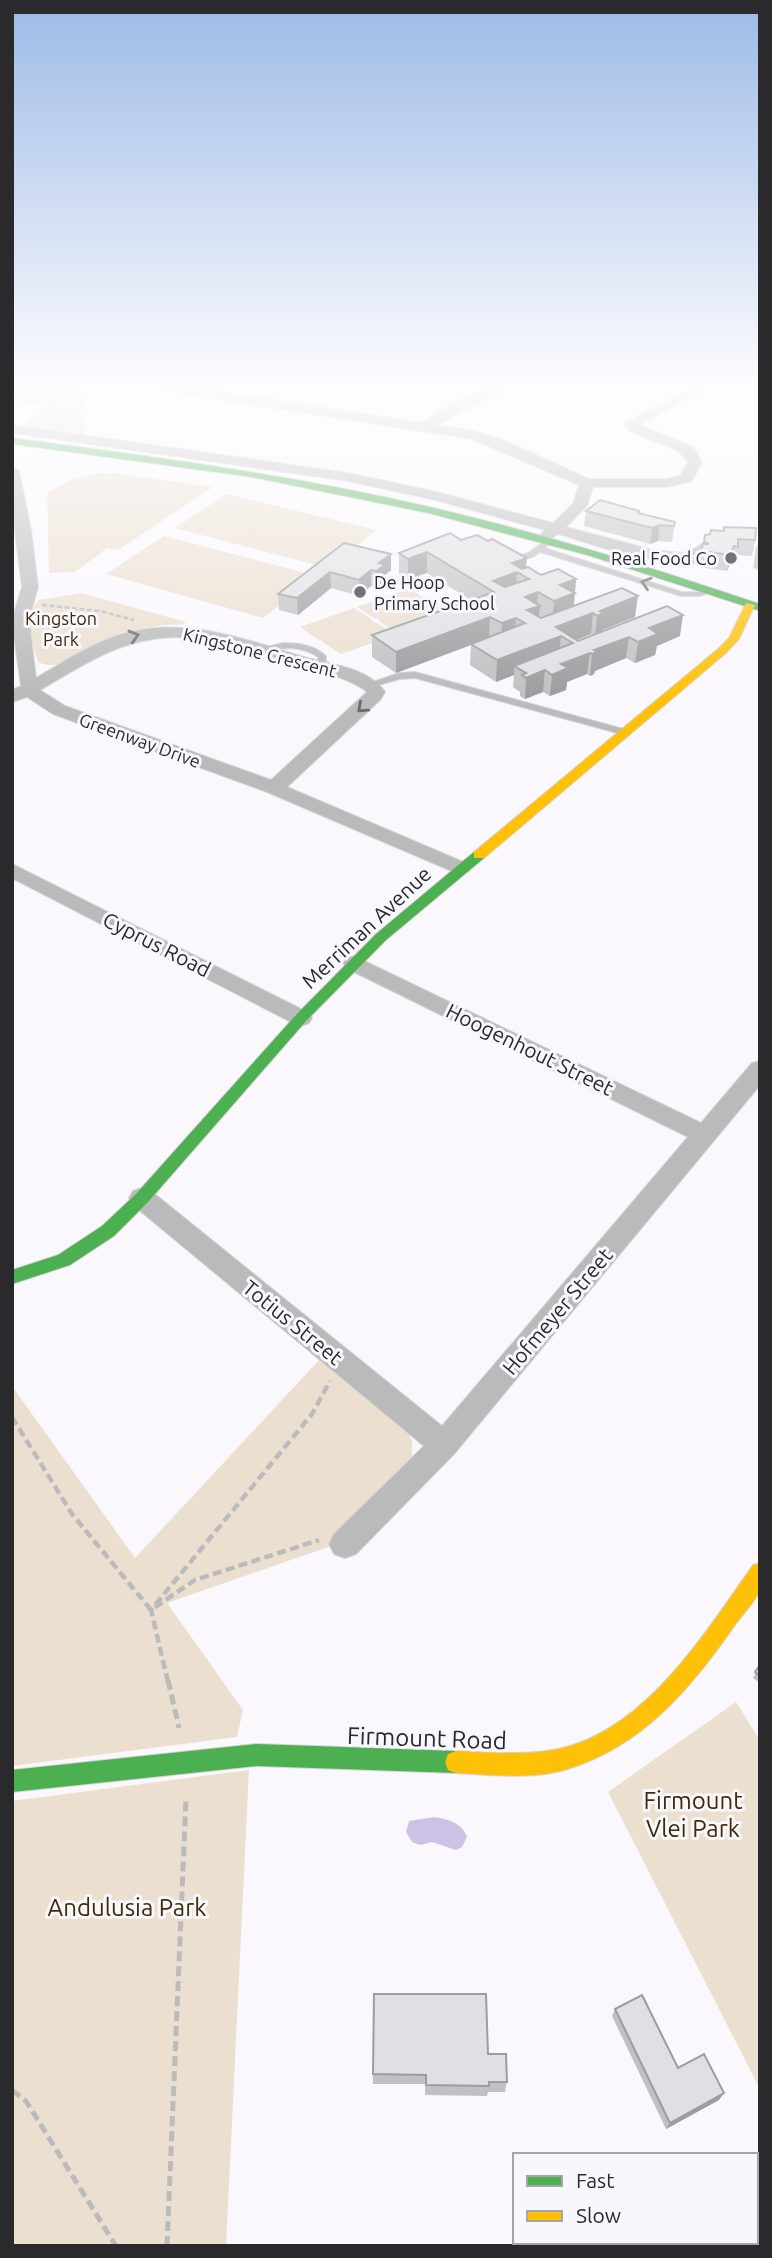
<svg xmlns="http://www.w3.org/2000/svg" width="772" height="2258" font-family="Ubuntu,sans-serif">
  <style>
    .green { fill: #ebdfcf }
    .water { fill: #ccc2e5 }
    .lines { fill: none; stroke-linecap: round; stroke-linejoin: round }
    .lane-casing { stroke: #d5d4d7; stroke-width: 2 }
    .street-casing { stroke: #d5d4d7; stroke-width: 2 }
    .fast-casing { stroke: #d5d4d7; stroke-width: 2 }
    .slow-casing { stroke: #d5d4d7; stroke-width: 2 }
    .path-far3 { stroke: #bcbbbc; stroke-width: 2; stroke-dasharray: 4.5 2; stroke-linecap: butt }
    .path-far2 { stroke: #bcbbbc; stroke-width: 2.5; stroke-dasharray: 5 2.5; stroke-linecap: butt }
    .path-far1 { stroke: #bcbbbc; stroke-width: 4.5; stroke-dasharray: 9 4.5; stroke-linecap: butt }
    .path { stroke: #bcbbbc; stroke-width: 5; stroke-dasharray: 10 5; stroke-linecap: butt }
    .lane { fill: #bbbaba; fill-rule: evenodd }
    .street { fill: #bbbaba; fill-rule: evenodd }
    .fast { fill: #4caf50; fill-rule: evenodd }
    .slow { fill: #ffc107; fill-rule: evenodd }
    .wall { fill: #c1c0c3; fill-rule: evenodd }
    .shaded-wall { fill: #9d9c9f }
    .building { fill: #e0dfe3; stroke: #9d9c9f; stroke-width: 2; fill-rule: evenodd }
    .oneway { stroke: #6b6b6c }
    .poi-dot { fill: #737275; stroke: #f9f7fe; stroke-width: 2.5 }
    .labels { text-anchor: middle; dominant-baseline: central; stroke-width: 6; stroke-linejoin: round; paint-order: stroke }
    .far-poi-label { font-size: 18px; fill: #2a2a2c; stroke: #f9f7fe; text-anchor: end }
    .far-park-label { font-size: 18px; fill: #402c04; stroke: #f9f7fe }
    .far-street-label { font-size: 18px; fill: #2a2a2c; stroke: #f9f7fe }
    .street-label { font-size: 21px; fill: #2a2a2c; stroke: #f9f7fe }
    .near-street-label { font-size: 24px; fill: #2a2a2c; stroke: #f9f7fe }
    .near-park-label { font-size: 24px; fill: #402c04; stroke: #f9f7fe }
  </style>
  <rect width="100%" height="100%" fill="#faf8fd"/>
  <g class="green">
    <polygon points="12,382 76,382 87,409 83,434 24,427 43,405 12,401"/>
    <polygon points="101,473 113,473 213,487 118,550 107,548 75,572 49,573 47,493 73,479"/>
    <polygon points="227,494 376,530 328,568 175,528"/>
    <polygon points="164,536 317,576 263,618 106,574"/>
    <polygon points="409,589 447,611 398,634 379,621 379,618 376,619 357,607"/>
    <path d="M 81,593 L 186,622 L 181,625 C 156,623 133,631 110,639 C 89,647 61,674 38,662 C 33,640 21,618 39,600 Z"/>
    <polygon points="354,608 373,620 372,623 376,622 395,635 341,654 321,641 322,639 319,640 300,627"/>
    <polygon points="321,1358 406,1430 412,1440 412,1461 334,1545 167,1603 243,1710 237,1737 12,1766 12,1386 135,1558"/>
    <polygon points="736,1702 760,1741 760,2089 608,1792"/>
    <polygon points="249,1770 226,2246 12,2246 12,1801"/>
  </g>
  <path class="water" d="M 434,1817 C 448,1819 462,1823 467,1837 L 462,1847 L 456,1850 L 432,1842 L 420,1845 L 412,1842 L 406,1832 L 409,1821 Z"/>
  <g class="lines">
    <defs>
      <g id="lane">
        <polygon points="712,538 719,540 695,555 677,558 673,556 690,551"/>
        <polygon points="543,542 550,544 545,548 682,592 699,592 712,589 716,591 699,596 681,596 540,552 533,557 509,561 505,559 528,553"/>
        <polygon points="757,546 760,546 760,569 758,569 754,567"/>
        <path d="M 283,643 C 299,643 314,645 326,656 L 326,667 L 319,669 L 318,657 C 299,644 279,648 258,653 L 254,650 Z"/>
        <polygon points="415,672 627,730 629,732 627,734 621,734 415,678 400,679 371,687 367,684 399,673"/>
      </g>
      <g id="street">
        <path d="M 143,382 L 161,382 L 422,423 C 446,406 490,382 519,382 L 436,425 L 474,431 L 501,439 L 589,479 L 667,479 L 681,475 L 688,462 C 675,439 640,445 624,424 L 703,382 L 718,382 L 639,425 L 693,447 L 702,462 L 692,481 L 667,487 L 593,487 L 587,506 L 566,527 L 653,550 L 682,553 L 685,556 L 682,559 C 649,567 591,543 558,534 L 546,542 L 538,537 L 545,530 L 435,500 L 348,481 L 12,433 L 12,425 L 348,473 L 437,492 L 553,523 L 573,504 L 579,485 L 472,439 L 165,391 Z"/>
        <path d="M 12,467 L 19,471 L 31,530 L 38,587 L 29,619 L 36,678 C 62,663 87,646 116,636 C 179,614 244,639 304,657 C 330,664 364,667 382,688 L 385,692 L 380,700 L 287,787 L 468,864 L 471,868 L 468,872 L 454,872 L 267,792 L 53,714 L 27,697 L 12,702 L 12,690 L 21,686 L 13,629 L 14,613 L 22,587 L 12,508 ZM 175,637 C 209,640 345,671 367,692 L 271,780 L 65,706 L 40,690 C 87,663 119,639 175,637 Z"/>
        <polygon points="12,864 309,1013 312,1018 309,1023 301,1026 293,1023 12,878"/>
        <polygon points="354,956 701,1123 752,1063 760,1061 760,1085 454,1454 356,1554 345,1558 334,1554 329,1544 334,1534 424,1446 133,1205 129,1198 133,1191 142,1188 151,1191 442,1426 688,1137 346,968 343,963 346,958"/>
      </g>
      <g id="fast">
        <path d="M 12,438 C 152,456 292,475 430,507 C 542,533 651,567 760,604 L 760,611 L 587,555 L 428,513 L 251,477 L 12,444 Z"/>
        <polygon points="479,851 485,855 484,858 386,940 306,1021 148,1202 114,1236 70,1265 12,1284 12,1270 58,1255 102,1226 136,1194 296,1015 376,934 474,852"/>
        <polygon points="257,1744 456,1751 464,1754 467,1762 464,1770 456,1773 257,1766 12,1792 12,1770"/>
      </g>
      <g id="slow">
        <polygon points="746,603 755,605 739,639 726,653 484,858 474,858 474,852 718,649 729,638"/>
        <path d="M 760,1563 C 760,1570 762,1582 760,1590 C 756,1601 742,1615 735,1625 C 692,1687 643,1746 568,1769 C 533,1780 492,1775 456,1773 L 448,1770 L 445,1762 L 448,1754 L 456,1751 C 490,1752 525,1756 558,1749 C 645,1731 705,1633 753,1565 Z"/>
      </g>
    </defs>
    <use href="#lane" class="lane-casing"/>
    <use href="#street" class="street-casing"/>
    <use href="#fast" class="fast-casing"/>
    <use href="#slow" class="slow-casing"/>
    <polyline class="path-far3" points="40,419 54,403 49,382"/>
    <polyline class="path-far2" points="42,605 100,611 134,620"/>
    <g class="path-far1">
      <polyline points="12,1417 72,1514 151,1610 195,1580 319,1540"/>
      <polyline points="168,1682 151,1610 312,1414 330,1381"/>
    </g>
    <g class="path">
      <polyline points="168,1680 179,1728"/>
      <polyline points="12,2090 26,2101 116,2246"/>
      <polyline points="167,2246 186,1798"/>
    </g>
    <use href="#lane" class="lane"/>
    <use href="#street" class="street"/>
    <use href="#fast" class="fast"/>
    <use href="#slow" class="slow"/>
  </g>
  <g class="wall">
    <polygon points="586,511 639,514 675,522 672,542 658,541 650,544 584,526"/>
    <polygon points="705,535 755,540 752,556 736,555 735,563 731,562 727,571 699,567"/>
    <path d="M 461,540 L 541,575 L 576,579 L 574,606 L 635,617 L 602,630 L 602,632 L 680,636 L 657,646 L 655,655 L 635,663 L 626,658 L 595,671 L 594,674 L 590,676 L 587,674 L 567,682 L 566,690 L 550,696 L 543,692 L 525,699 L 520,696 L 520,692 L 513,687 L 514,675 L 496,682 L 470,665 L 471,645 L 396,673 L 372,657 L 372,635 L 471,600 L 427,573 L 408,579 L 399,574 L 399,553 ZM 591,634 L 592,635 L 578,641 L 577,640 Z"/>
    <polygon points="344,543 391,570 385,575 385,581 376,587 371,586 360,596 331,588 298,615 279,610 278,594"/>
    <polygon points="685,556 699,556 699,561 693,564 684,561"/>
    <polygon points="760,1665 760,1683 753,1678"/>
    <polygon points="615,2009 678,2068 719,2100 666,2129 612,2016"/>
    <polygon points="488,2054 507,2082 505,2092 488,2092 487,2096 425,2095 425,2084 373,2084 373,2074"/>
  </g>
  <g class="shaded-wall">
    <polygon points="660,525 658,541 650,544 652,528"/>
    <polygon points="734,546 731,562 727,571 730,555"/>
    <polygon points="427,552 427,573 408,579 408,559"/>
    <polygon points="391,554 391,570 385,575 385,581 376,587 376,571 379,563"/>
    <polygon points="699,556 699,561 693,564 694,559"/>
    <polygon points="527,558 525,577 517,572 516,593 493,581 512,563"/>
    <polygon points="371,570 371,586 360,596 359,580"/>
    <polygon points="330,572 331,588 298,615 297,598"/>
    <polygon points="576,579 573,614 552,622 554,601 560,585"/>
    <polygon points="538,592 537,607 540,606 538,627 525,631 525,597"/>
    <polygon points="638,596 635,617 602,630 602,634 595,637 597,616 600,611"/>
    <polygon points="593,613 591,634 571,642 561,636 559,657 514,666 514,675 496,682 497,660 556,627"/>
    <polygon points="683,615 680,636 657,646 655,655 635,663 638,642 649,628"/>
    <polygon points="490,617 489,638 471,644 471,645 396,673 396,652"/>
    <polygon points="516,618 514,639 501,644 502,623"/>
    <polygon points="629,637 626,658 595,671 594,674 590,676 592,654 594,650"/>
    <polygon points="590,653 587,674 567,682 566,690 550,696 552,675 561,664"/>
    <polygon points="545,670 543,692 525,699 526,678"/>
    <polygon points="724,2093 719,2100 666,2129 670,2123"/>
  </g>
  <g class="building">
    <polygon points="600,500 639,511 638,513 675,522 674,526 660,525 652,528 586,511"/>
    <polygon points="724,527 756,528 755,540 738,539 738,547 734,546 730,555 701,551 703,544 709,544 704,542 705,535 710,534 711,530 724,531"/>
    <path d="M 450,533 L 461,540 L 477,535 L 488,541 L 492,539 L 527,558 L 512,563 L 522,569 L 528,567 L 541,575 L 558,569 L 576,579 L 560,585 L 575,593 L 554,601 L 538,592 L 525,597 L 540,606 L 527,610 L 541,618 L 622,588 L 638,596 L 600,611 L 604,613 L 597,616 L 593,613 L 556,627 L 578,641 L 667,606 L 683,615 L 649,628 L 658,634 L 638,642 L 629,637 L 594,650 L 597,652 L 592,654 L 590,653 L 561,664 L 568,668 L 552,675 L 545,670 L 526,678 L 522,675 L 526,673 L 514,666 L 573,643 L 561,636 L 497,660 L 471,644 L 525,623 L 516,618 L 502,623 L 490,617 L 396,652 L 372,635 L 494,592 L 427,552 L 408,559 L 399,553 ZM 517,572 L 529,579 L 505,587 L 493,581 Z"/>
    <polygon points="344,543 391,554 379,563 385,565 376,571 371,570 359,580 330,572 297,598 278,594"/>
    <polygon points="691,553 699,556 694,559 685,556"/>
    <polygon points="760,1665 760,1676 755,1672"/>
    <polygon points="374,1994 486,1994 488,2054 506,2054 507,2082 489,2082 489,2086 426,2085 426,2075 373,2074"/>
    <polygon points="642,1995 678,2068 704,2054 724,2093 670,2123 615,2009"/>
    <polygon points="760,2196 760,2216 756,2211 756,2200"/>
    <polygon points="756,2213 760,2218 760,2246 690,2246 694,2242 756,2242"/>
    <polygon points="663,2242 678,2242 680,2246 659,2246"/>
  </g>
  <defs><path id="oneway-chevron" d="M-2-3.5L2.5 0L-2 3.5" fill="none" stroke-width="1.6" stroke-linecap="round" stroke-linejoin="round" transform="scale(1.75)"/></defs>
  <g class="oneway">
    <use href="#oneway-chevron" transform="translate(646 583) rotate(-163)"/>
    <use href="#oneway-chevron" transform="translate(134 636) rotate(-16)"/>
    <use href="#oneway-chevron" transform="translate(362 708) rotate(138)"/>
  </g>
  <linearGradient id="sky" x2="0" y2="1"><stop stop-color="#9dbae7"/><stop offset="0.55" stop-color="#fdfcfe"/><stop offset="1" stop-color="#fdfcfe" stop-opacity="0"/></linearGradient>
  <rect width="772" height="698" fill="url(#sky)"/>
  <g class="poi-dot">
    <circle cx="731" cy="558" r="7"/>
    <circle cx="360" cy="592" r="7"/>
  </g>
  <g class="labels">
    <g class="far-poi-label">
      <text x="717" y="558">Real Food Co</text>
      <text x="374" y="582" text-anchor="start">De Hoop<tspan x="374" dy="21">Primary School</tspan></text>
    </g>
    <g class="far-park-label">
      <text x="61" y="618">Kingston<tspan x="61" dy="21">Park</tspan></text>
    </g>
    <g class="far-street-label">
      <text transform="translate(260 652) rotate(14)">Kingstone Crescent</text>
      <text transform="translate(140 740) rotate(20)">Greenway Drive</text>
    </g>
    <g class="street-label">
      <text transform="translate(366 927) rotate(-43)">Merriman Avenue</text>
      <text transform="translate(157 944) rotate(27)">Cyprus Road</text>
      <text transform="translate(530 1049) rotate(26)">Hoogenhout Street</text>
      <text transform="translate(557 1311) rotate(-50)">Hofmeyer Street</text>
      <text transform="translate(293 1322) rotate(39)">Totius Street</text>
    </g>
    <g class="near-street-label">
      <text transform="translate(427 1738) rotate(2)">Firmount Road</text>
    </g>
    <g class="near-park-label">
      <text x="693" y="1800">Firmount<tspan x="693" dy="28">Vlei Park</tspan></text>
      <text x="127" y="1907">Andulusia Park</text>
    </g>
  </g>
  <rect width="772" height="2258" fill="none" stroke="#2a2a2c" stroke-width="28"/>
  <rect x="513" y="2153" width="245" height="91" fill="#f9f7fe" stroke="#a6a5aa" stroke-width="2"/>
  <rect x="527" y="2176" width="35" height="10" fill="#4caf50" stroke="#a6a5aa" stroke-width="2"/>
  <text x="576" y="2188" font-size="21" fill="#2a2a2c">Fast</text>
  <rect x="527" y="2211" width="35" height="10" fill="#ffc107" stroke="#a6a5aa" stroke-width="2"/>
  <text x="576" y="2223" font-size="21" fill="#2a2a2c">Slow</text>
</svg>
